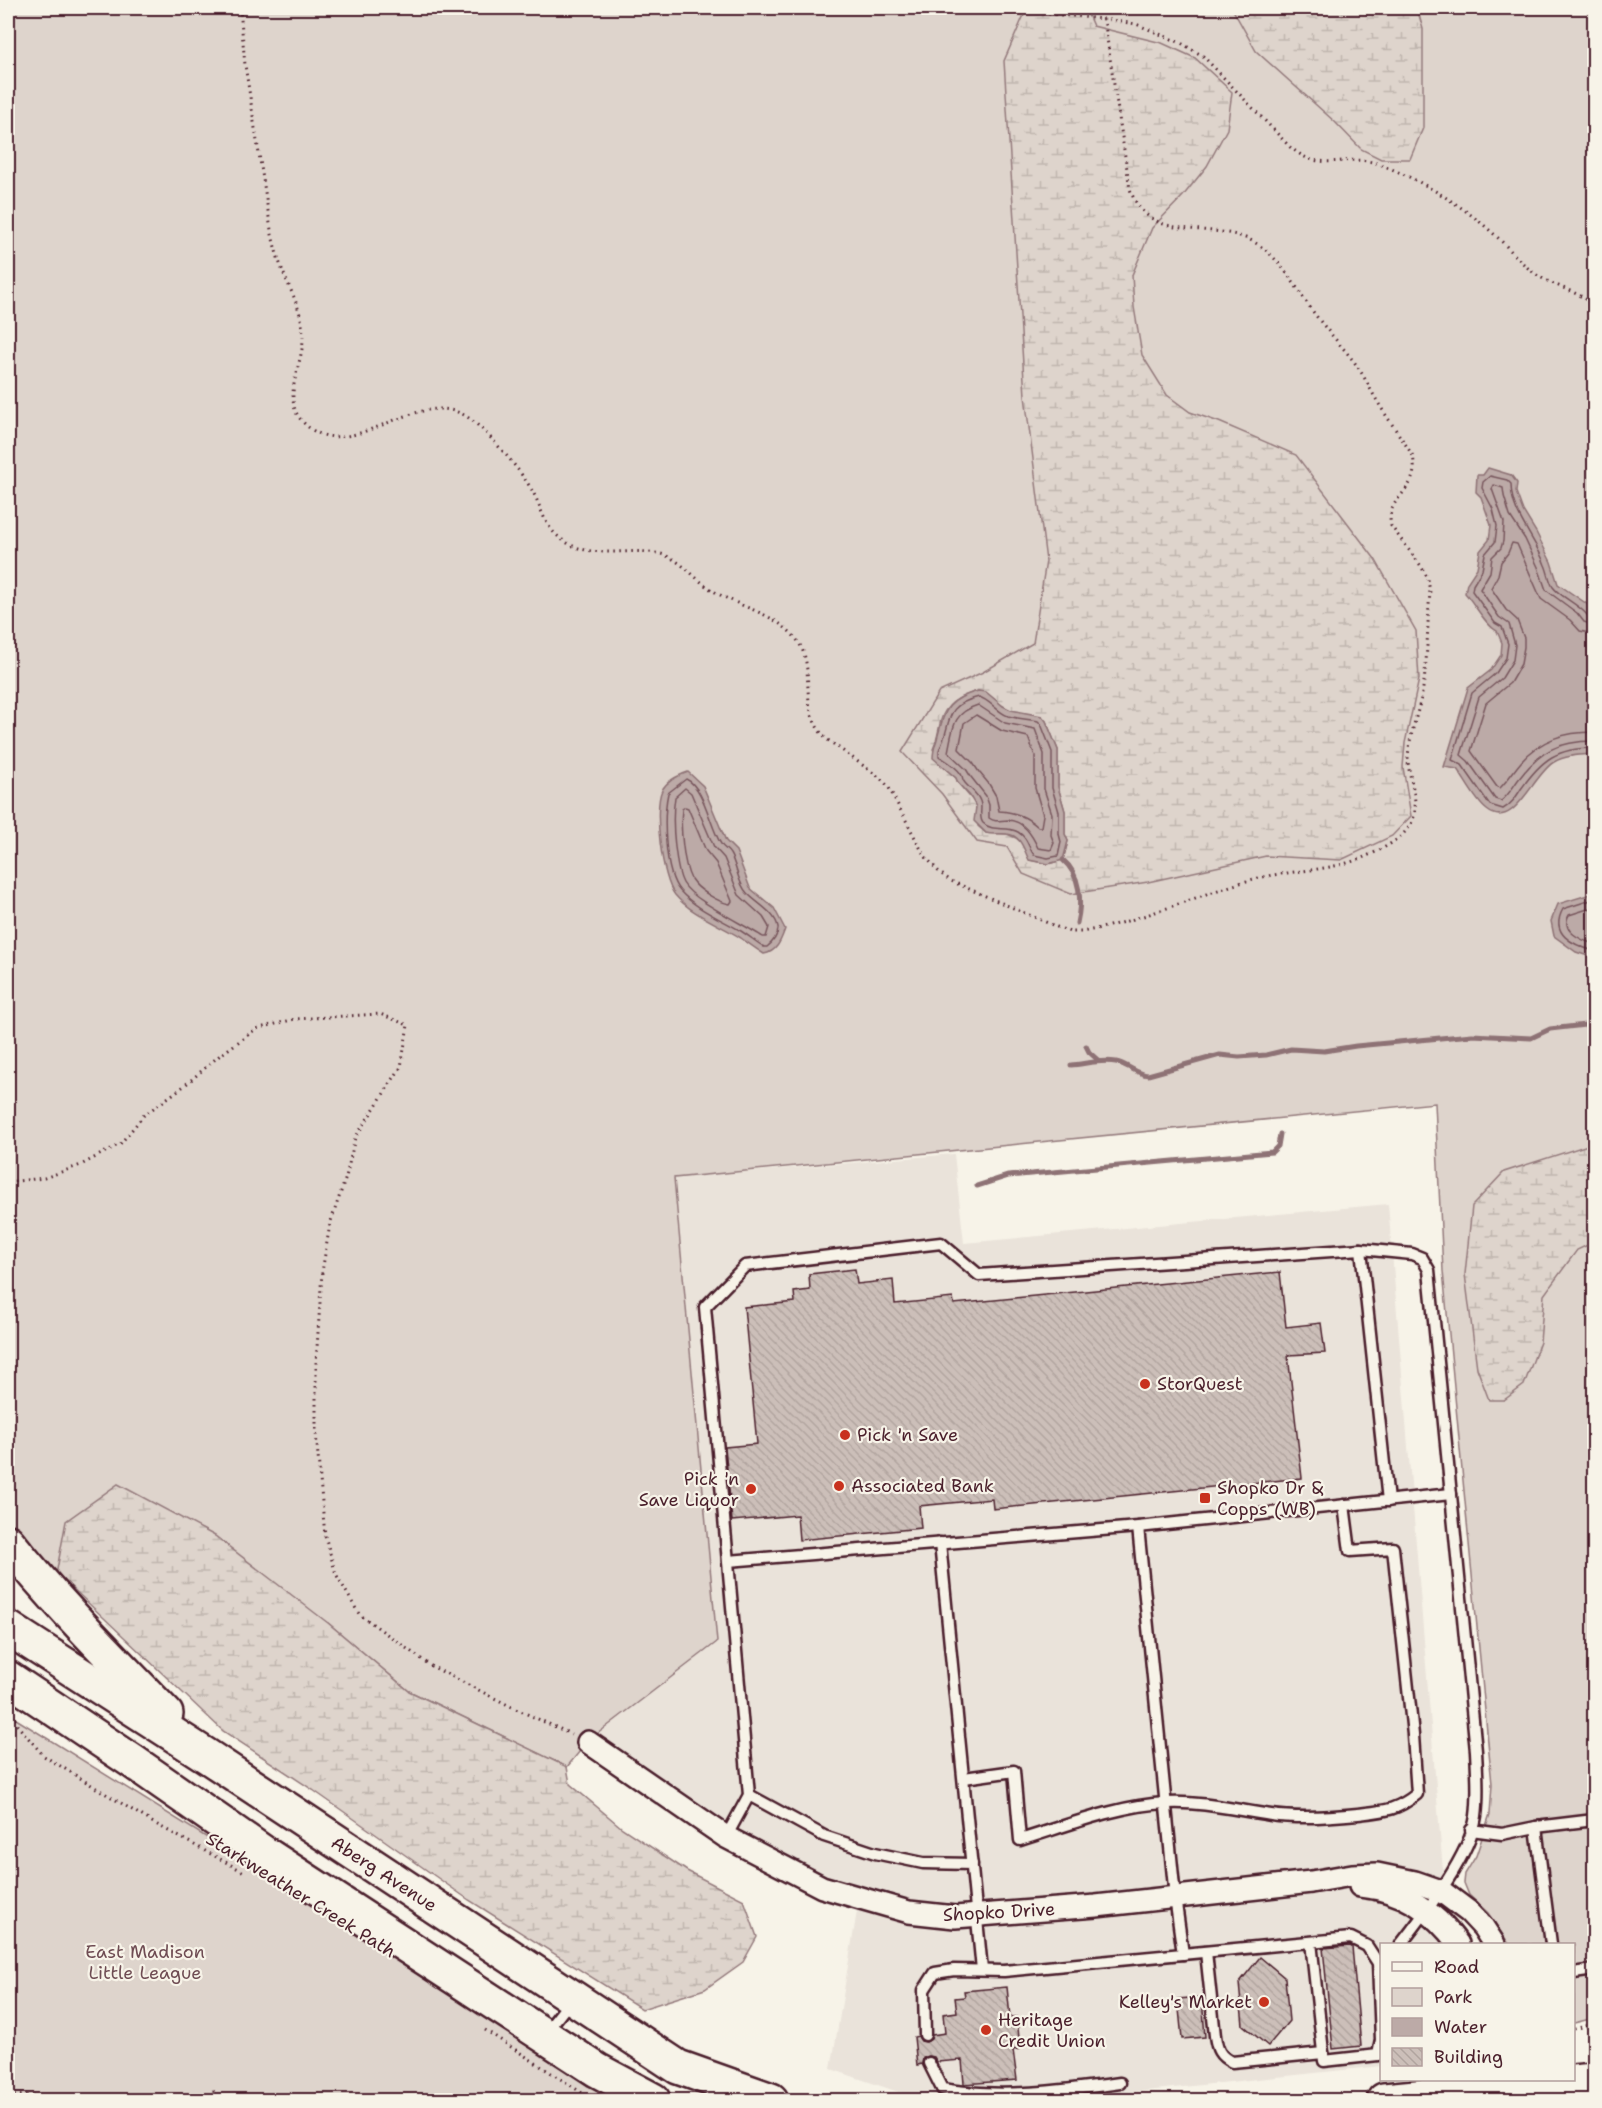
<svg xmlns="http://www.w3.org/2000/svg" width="1602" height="2108" font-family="'Shantell Sans',sans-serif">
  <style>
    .built { fill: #eae3da }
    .green { fill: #ded4cc; stroke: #947a7c; stroke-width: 1.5 }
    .wetland { fill: url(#wetland-marsh); stroke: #947a7c; stroke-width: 1.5; fill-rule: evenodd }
    .water { fill: #bcaaa7; stroke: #8e7275; stroke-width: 1.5 }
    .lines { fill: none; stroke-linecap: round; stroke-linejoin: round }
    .shore { stroke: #78575d; stroke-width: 1.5 }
    .stream { stroke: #8e7275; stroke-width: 5 }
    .building { fill: url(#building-back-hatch); stroke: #4a1f2b; stroke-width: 1.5 }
    .lane-casing { stroke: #4a1f2b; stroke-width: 15 }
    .street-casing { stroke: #4a1f2b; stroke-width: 26 }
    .primary-casing { stroke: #4a1f2b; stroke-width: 38 }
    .path { stroke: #4a1f2b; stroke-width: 3; stroke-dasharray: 1.5 4.5; stroke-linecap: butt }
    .lane { stroke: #f7f3e8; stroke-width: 10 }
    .street { stroke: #f7f3e8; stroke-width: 21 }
    .primary { stroke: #f7f3e8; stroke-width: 33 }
    .poi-dot { fill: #c8321e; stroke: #f7f3e8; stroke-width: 2 }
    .labels { text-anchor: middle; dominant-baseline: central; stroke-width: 4.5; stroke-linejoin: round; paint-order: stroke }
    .poi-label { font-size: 18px; fill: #4a1f2b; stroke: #f7f3e8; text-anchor: start }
    .street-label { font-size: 18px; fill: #4a1f2b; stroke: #f7f3e8 }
    .park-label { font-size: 18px; fill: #6f4c53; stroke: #f7f3e8 }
  </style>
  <defs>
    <pattern id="wetland-marsh" width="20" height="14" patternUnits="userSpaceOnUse" patternTransform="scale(1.5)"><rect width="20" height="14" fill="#ded4cc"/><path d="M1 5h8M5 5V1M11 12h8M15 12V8" fill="none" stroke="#c0b6af"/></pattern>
    <pattern id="building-back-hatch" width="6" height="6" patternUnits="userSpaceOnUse" patternTransform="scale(1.5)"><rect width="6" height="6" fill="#ccbfb9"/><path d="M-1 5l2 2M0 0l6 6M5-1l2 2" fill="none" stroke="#b1a49f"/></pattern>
  </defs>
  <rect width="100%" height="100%" fill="#f7f3e8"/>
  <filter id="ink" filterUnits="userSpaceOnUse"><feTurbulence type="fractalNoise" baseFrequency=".0167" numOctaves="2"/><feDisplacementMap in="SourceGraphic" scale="12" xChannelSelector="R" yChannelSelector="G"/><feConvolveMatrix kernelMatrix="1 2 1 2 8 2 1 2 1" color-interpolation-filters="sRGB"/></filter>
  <g filter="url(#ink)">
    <polygon class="built" points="954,1154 964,1243 1388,1204 1449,1944 1382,1944 1381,2066 1061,2100 922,2100 831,2069 859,1899 822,1887 588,1742 717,1642 673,1178"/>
    <g class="green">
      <polygon points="8,8 1594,8 1594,2018 1574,2023 1574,1944 1509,1944 1488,1913 1469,1895 1464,1883 1465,1874 1476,1856 1490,1814 1492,1784 1443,1271 1435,1103 674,1178 717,1642 588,1741 567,1767 409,1691 328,1623 56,1575 8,1522"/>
      <polygon points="8,1714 629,2100 8,2100"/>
    </g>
    <g class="wetland">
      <path d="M 1027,8 L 1085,8 L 1093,26 L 1162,43 L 1195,58 L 1232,92 L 1227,129 L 1207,166 L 1183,196 L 1152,228 L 1132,275 L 1134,307 L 1142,355 L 1167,395 L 1190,412 L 1219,422 L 1296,455 L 1375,559 L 1416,631 L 1419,679 L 1405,743 L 1403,767 L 1411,816 L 1392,836 L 1341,860 L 1266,856 L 1148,882 L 1071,894 L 1023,874 L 1007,847 L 977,842 L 942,794 L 902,752 L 939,692 L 983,672 L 1033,643 L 1046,561 L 1025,396 L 1004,61 ZM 978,691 C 991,693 998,705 1010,710 C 1024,715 1031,713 1046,721 L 1058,750 L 1058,787 L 1065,811 L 1065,834 L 1068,841 L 1063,860 L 1048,864 L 1030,860 L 1022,843 L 1016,838 L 1007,834 L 986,833 L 978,826 L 975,803 L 958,783 L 956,778 L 940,764 L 933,749 C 938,739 938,730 941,720 C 946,703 962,695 978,691 Z"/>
      <polygon points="1232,8 1417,8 1423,29 1423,128 1410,159 1381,159 1361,149 1335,122 1256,51"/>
      <polygon points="1594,1143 1594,1242 1577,1250 1544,1295 1540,1342 1524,1385 1504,1400 1489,1400 1477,1368 1465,1274 1472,1206 1504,1172"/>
      <polygon points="118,1484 215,1536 328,1623 409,1691 567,1767 570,1784 622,1828 687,1871 744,1900 757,1937 743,1962 705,1989 642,2009 469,1900 313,1790 223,1731 64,1580 56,1575 66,1521"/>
    </g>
    <g class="water">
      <path d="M 1488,468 L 1511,475 L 1517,483 L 1516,492 L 1523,511 L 1536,532 L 1551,562 L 1558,584 L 1587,604 L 1594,616 L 1594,754 C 1581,755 1566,755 1554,762 C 1533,774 1514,832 1487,810 C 1476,802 1465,780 1457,769 L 1444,767 L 1468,688 L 1491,670 L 1501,655 L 1502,643 L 1497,631 C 1487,627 1474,603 1465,593 L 1467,583 L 1477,568 L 1480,551 L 1489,540 L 1491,525 L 1481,497 L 1476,492 L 1477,475 L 1483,475 Z"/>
      <path d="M 978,691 L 986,692 L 1003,706 L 1011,710 L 1042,716 L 1046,721 L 1058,750 L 1058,787 L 1065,811 L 1065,834 L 1068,841 L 1063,860 L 1048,864 L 1029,860 C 1024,850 1021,835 1007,834 C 999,833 993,835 986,833 L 974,821 L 976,807 L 970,796 L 958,783 L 956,778 L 933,758 C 933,750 935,746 937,739 C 945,710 946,700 978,691 Z"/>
      <path d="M 688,772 L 703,786 L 726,841 L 736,851 L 750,888 L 774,908 L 785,929 C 781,940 777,952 764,954 C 756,949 748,943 741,938 C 719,924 692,915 675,895 C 662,879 653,809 662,790 C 667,781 679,775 688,772 Z"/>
      <polygon points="1594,893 1594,958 1576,952 1554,936 1551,921 1558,904"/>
    </g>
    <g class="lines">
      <g class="shore">
        <path d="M 1594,618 L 1588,616 C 1579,604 1560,597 1553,587 C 1549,581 1548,571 1545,565 C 1535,537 1511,514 1511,484 L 1507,480 L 1490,476 L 1483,482 L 1482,488 L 1493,509 L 1497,526 L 1495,542 L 1485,554 L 1482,570 L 1473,585 L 1472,591 L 1495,623 L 1502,627 L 1508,644 L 1506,658 L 1496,673 L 1472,693 L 1452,760 L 1462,765 L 1490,805 L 1503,809 C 1511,805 1516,797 1521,789 C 1542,759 1557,748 1594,748"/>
        <path d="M 1594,625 L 1584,622 L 1577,613 L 1546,590 L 1538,567 L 1525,539 L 1510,516 L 1504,496 L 1503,488 L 1494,485 L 1492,489 L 1504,522 L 1503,541 L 1501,548 L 1492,557 L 1490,572 L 1480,589 L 1499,617 L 1509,624 L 1515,645 L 1513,660 L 1502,678 L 1479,697 L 1461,755 L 1468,761 L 1495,799 L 1501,801 C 1508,796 1513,787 1518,780 C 1540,751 1558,741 1594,741"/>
        <path d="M 1594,634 L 1580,631 L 1570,620 L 1541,599 L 1517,544 L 1512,543 L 1508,553 L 1501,562 L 1498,575 L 1491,588 L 1506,610 L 1517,620 L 1524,638 L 1524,647 L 1521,664 L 1510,683 L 1486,703 L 1471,751 L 1497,787 L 1500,788 C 1508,780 1514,770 1521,762 C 1541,739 1565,732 1594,732"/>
        <path d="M 979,697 C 990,700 997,712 1008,716 C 1018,719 1028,719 1038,721 L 1041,724 L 1052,752 L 1052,788 L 1059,812 L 1059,834 L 1061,842 L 1058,856 L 1048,858 L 1034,855 C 1028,847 1028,838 1018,832 C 1007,825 993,833 983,823 C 978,817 983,808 980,801 C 977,793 970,789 965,783 C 961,778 964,779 961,774 C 956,766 947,761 939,756 L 939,750 C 953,724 941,706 979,697 Z"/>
        <path d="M 978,705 L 1005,723 L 1035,729 L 1044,754 L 1044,789 L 1052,814 L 1051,835 L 1054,843 L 1051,850 L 1038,848 C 1032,835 1024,821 1008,820 C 1000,820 996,823 989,818 L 989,805 L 986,796 L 971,777 L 966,769 L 948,752 C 953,729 952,713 978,705 Z"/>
        <path d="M 976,715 L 1002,731 L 1028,737 L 1035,756 L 1035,788 L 1043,815 L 1041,827 L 1038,827 C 1026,816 1015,812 999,811 L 996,796 L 989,784 L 979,772 L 973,763 L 959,749 L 964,723 Z"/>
        <path d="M 686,779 C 704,787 710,827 721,844 C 723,848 728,850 730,854 C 737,865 737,882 747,893 C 756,903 775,912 778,927 C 779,935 772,943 767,947 L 764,947 C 756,942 749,936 741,931 C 721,919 696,909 680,891 C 664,873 663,816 668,793 Z"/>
        <path d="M 685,788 L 691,793 L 714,847 L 724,858 L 739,895 L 763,917 L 769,927 L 766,937 L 763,937 C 744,924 693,901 683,883 C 677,872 677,859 675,847 C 673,829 672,815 675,797 Z"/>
        <path d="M 685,807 L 688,808 L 706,851 L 716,863 L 732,901 L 730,904 C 718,902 698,890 691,879 C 683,864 680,826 682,809 Z"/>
        <path d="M 1594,899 L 1563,909 C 1549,934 1573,945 1594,951"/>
        <path d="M 1594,907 L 1569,915 C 1560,931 1581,940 1594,944"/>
      </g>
      <g class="stream">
        <path d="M 1063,860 C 1081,875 1082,902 1077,923"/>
        <polyline points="1086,1046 1089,1052 1099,1061"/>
        <path d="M 1071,1065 C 1085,1064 1101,1059 1116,1062 C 1127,1064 1136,1074 1148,1075 L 1220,1055 L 1239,1057 L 1266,1055 L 1291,1049 L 1324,1051 L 1356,1046 L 1472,1035 L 1531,1038 L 1550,1029 L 1594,1024"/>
        <polyline points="977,1186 1008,1176 1272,1152 1278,1146 1280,1134"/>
      </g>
    </g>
    <g class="building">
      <polygon points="855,1269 857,1284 893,1280 895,1304 953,1298 954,1304 1280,1272 1286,1327 1321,1323 1325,1353 1288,1355 1302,1478 993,1509 992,1499 919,1506 921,1528 799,1540 797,1515 732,1521 725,1447 757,1444 744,1307 795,1302 794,1292 810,1290 809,1274"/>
      <polygon points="1350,1946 1352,1947 1361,2046 1333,2049 1323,1948"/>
      <polygon points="1260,1957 1285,1978 1289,2021 1268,2046 1243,2025 1239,1983"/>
      <polygon points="1007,1987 1010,2017 1017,2017 1020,2049 1013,2050 1017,2080 964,2084 962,2060 937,2062 934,2057 929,2056 923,2058 922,2064 917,2065 914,2037 918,2036 921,2041 926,2042 931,2039 932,2035 945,2033 943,2014 957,2012 955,1998 965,1997 964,1991"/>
      <polygon points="1202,1997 1205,2037 1182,2039 1178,1999"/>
    </g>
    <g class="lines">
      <defs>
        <g id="lane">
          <polyline points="1361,1249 1388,1501"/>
          <polyline points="1138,1527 1175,1897 1183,1954"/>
          <polyline points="940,1543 982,1970"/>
          <polyline points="728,1561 1138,1527 1451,1494"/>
          <path d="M 964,1778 L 1014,1771 L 1020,1840 C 1066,1826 1119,1805 1166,1803 C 1202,1801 1236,1810 1271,1815 C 1300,1819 1329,1817 1358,1814 C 1384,1811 1396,1811 1417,1794 L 1413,1735 L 1393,1548 L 1350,1551 L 1344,1505"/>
          <polyline points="749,1795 824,1836 875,1853 923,1863 972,1864"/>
          <polyline points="1536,1827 1551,1944"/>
          <polyline points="1471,1830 1502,1834 1536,1827 1594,1820"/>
          <path d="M 726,1837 L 749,1795 L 705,1307 L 745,1266 L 941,1243 L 979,1275 L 1361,1249 L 1412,1254 L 1422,1258 L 1429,1270 L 1476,1751 C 1477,1773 1479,1794 1476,1816 C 1470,1856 1426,1912 1401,1944"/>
          <path d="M 1206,1952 L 1215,2036 C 1217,2049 1219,2056 1232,2062 L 1323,2053"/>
          <polyline points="1574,1973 1594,1970"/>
          <polyline points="546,2032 572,1999"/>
          <polyline points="925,2035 924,1990 935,1973 954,1970 1004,1971 1351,1938 1367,1946 1378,1963 1381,2040 1378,2055 1324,2061 1311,1942"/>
          <path d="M 929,2063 L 942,2089 C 1001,2099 1061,2091 1120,2083"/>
        </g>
        <g id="street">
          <polyline points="588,1742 726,1837 822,1887 909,1912 955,1917 1096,1906 1311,1882 1352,1875 1377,1874 1415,1882 1441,1891 1469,1912 1483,1927 1494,1944"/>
          <path d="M 1360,1886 C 1401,1890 1434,1910 1458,1944"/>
        </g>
        <g id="primary">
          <path d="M 8,1542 C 56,1602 112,1658 166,1714"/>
          <polyline points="8,1628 207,1756 678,2067 771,2100"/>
          <polyline points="8,1678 132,1761 264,1853 597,2070 653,2100"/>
          <polyline points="1384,2100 1594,2080"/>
        </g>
      </defs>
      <use href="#lane" class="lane-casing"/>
      <use href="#street" class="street-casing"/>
      <use href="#primary" class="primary-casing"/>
      <g class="path">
        <path d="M 240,8 L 245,65 L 271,230 C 274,244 277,256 282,269 C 291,293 303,310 303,338 C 303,365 281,398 302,421 C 346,470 412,387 464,415 C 483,425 523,473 533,492 C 542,509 544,526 560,538 C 590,562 628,546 661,554 C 680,559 693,577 709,588 C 734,606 770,611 792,634 C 821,664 794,702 825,738 L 879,777 L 888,786 L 924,855 L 940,873 L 951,881 L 1057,927 L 1070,932 L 1081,932 C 1139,922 1194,896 1250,880 C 1287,870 1327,872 1362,858 C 1379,851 1404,839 1412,822 C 1421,803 1408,778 1408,759 C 1409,734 1419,712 1423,688 C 1428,657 1427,624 1430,593 L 1428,579 L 1421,566 L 1391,526 C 1384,495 1421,494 1413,456 C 1401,437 1387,418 1376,399 C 1369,387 1363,374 1355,363 C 1343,347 1329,333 1317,317 C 1298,292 1281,256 1252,241 C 1210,219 1149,246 1130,189 L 1104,19"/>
        <path d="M 1007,8 L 1018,11 L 1104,19 L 1136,24 L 1181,43 L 1203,56 L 1290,147 C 1299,154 1307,160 1319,161 C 1343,164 1356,155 1382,165 C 1424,182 1461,204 1495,235 C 1508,247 1520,262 1534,273 C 1553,287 1578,290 1594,306"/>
        <polyline points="8,1182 44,1178 81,1165 120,1144 144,1115 184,1086 219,1056 256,1029 295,1019 380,1014 408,1025 401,1067 355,1138 346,1177 330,1224 322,1272 316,1363 316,1433 325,1536 336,1574 359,1614 431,1666 516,1709 571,1734"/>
        <polyline points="13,1713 17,1725 44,1756 152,1822 244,1872"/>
        <polyline points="8,1724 14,1718"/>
        <polyline points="1574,2029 1594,2024"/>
        <polyline points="485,2030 593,2100"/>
        <polyline points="8,2095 34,2095 56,2100"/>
        <polyline points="205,2100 213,2091 225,2100"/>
      </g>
      <use href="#lane" class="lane"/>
      <use href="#street" class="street"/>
      <use href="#primary" class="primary"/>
    </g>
  </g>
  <g class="poi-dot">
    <circle cx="1145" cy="1384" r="6"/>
    <circle cx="845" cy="1435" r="6"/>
    <circle cx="839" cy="1486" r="6"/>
    <circle cx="751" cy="1489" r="6"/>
    <rect x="1199" y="1492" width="12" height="12" rx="3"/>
    <circle cx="1264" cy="2002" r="6"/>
    <circle cx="986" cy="2030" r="6"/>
  </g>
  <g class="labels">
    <g class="poi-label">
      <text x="1157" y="1384">StorQuest</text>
      <text x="857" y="1435">Pick 'n Save</text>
      <text x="739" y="1479" text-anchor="end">Pick 'n<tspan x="739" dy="21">Save Liquor</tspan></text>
      <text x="851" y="1486">Associated Bank</text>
      <text x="1217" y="1488">Shopko Dr &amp;<tspan x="1217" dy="21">Copps (WB)</tspan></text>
      <text x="1252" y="2002" text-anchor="end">Kelley's Market</text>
      <text x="998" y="2020">Heritage<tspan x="998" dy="21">Credit Union</tspan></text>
    </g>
    <g class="street-label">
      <text transform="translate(384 1874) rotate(33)">Aberg Avenue</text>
      <text transform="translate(301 1895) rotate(32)">Starkweather Creek Path</text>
      <text transform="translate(999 1912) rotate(-3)">Shopko Drive</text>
    </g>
    <g class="park-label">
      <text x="145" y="1952">East Madison<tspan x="145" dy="21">Little League</tspan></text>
    </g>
  </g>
  <rect width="1602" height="2108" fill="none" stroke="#f7f3e8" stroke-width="30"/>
  <rect x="15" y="15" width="1572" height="2078" fill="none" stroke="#4a1f2b" stroke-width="2" filter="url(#ink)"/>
  <rect x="1380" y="1943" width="195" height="138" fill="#f7f3e8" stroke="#b29e9c" stroke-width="1.5"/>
  <rect x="1392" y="1962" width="30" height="9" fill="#f7f3e8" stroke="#b29e9c" stroke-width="1.5"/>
  <text x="1434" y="1973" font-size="18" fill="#4a1f2b">Road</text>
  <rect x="1392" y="1988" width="30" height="18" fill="#ded4cc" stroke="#b29e9c" stroke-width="1.5"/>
  <text x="1434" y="2003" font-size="18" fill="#4a1f2b">Park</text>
  <rect x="1392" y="2018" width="30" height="18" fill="#bcaaa7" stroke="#b29e9c" stroke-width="1.5"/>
  <text x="1434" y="2033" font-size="18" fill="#4a1f2b">Water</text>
  <rect x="1392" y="2048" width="30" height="18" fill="url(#building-back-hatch)" stroke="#b29e9c" stroke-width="1.5"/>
  <text x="1434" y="2063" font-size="18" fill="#4a1f2b">Building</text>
</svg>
